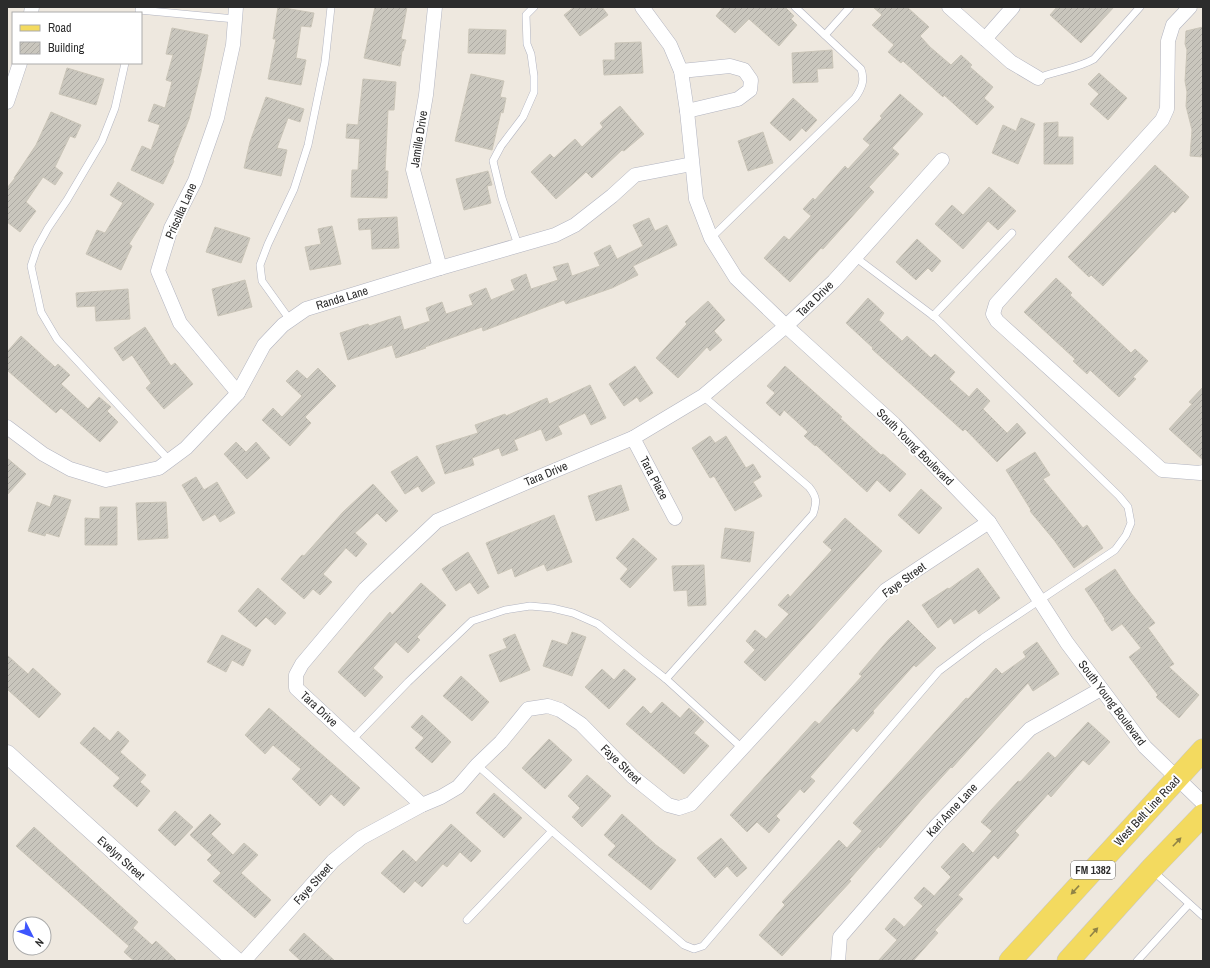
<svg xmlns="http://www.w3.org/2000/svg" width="1210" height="968" font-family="'Archivo Narrow',sans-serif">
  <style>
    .building { fill: url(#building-hatch); stroke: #cac5b8 }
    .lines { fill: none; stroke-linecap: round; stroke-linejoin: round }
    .service-casing { stroke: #b2b4c0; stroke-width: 8 }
    .minor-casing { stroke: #b2b4c0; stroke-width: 15 }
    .tertiary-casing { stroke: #b2b4c0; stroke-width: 19 }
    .primary-casing { stroke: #c8c8c8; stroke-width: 23 }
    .service { stroke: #fff; stroke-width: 7 }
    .minor { stroke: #fff; stroke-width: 14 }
    .tertiary { stroke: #fff; stroke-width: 18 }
    .primary { stroke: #f3da5f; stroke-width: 22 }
    .oneway { fill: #908346 }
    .labels { text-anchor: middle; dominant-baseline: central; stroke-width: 4; stroke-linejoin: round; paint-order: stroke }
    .shield { fill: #fff; stroke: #6b6b6b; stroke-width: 1 }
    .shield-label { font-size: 11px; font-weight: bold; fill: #2c2c2c }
    .street-label { font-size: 12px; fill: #2c2c2c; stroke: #fff }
  </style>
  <defs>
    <pattern id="building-hatch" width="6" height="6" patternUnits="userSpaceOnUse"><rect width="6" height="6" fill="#c9c6bd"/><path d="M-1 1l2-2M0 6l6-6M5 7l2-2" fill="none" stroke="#adaaa3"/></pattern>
  </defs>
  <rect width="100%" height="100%" fill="#eee8df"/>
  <g class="building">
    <polygon points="278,7 314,13 311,27 301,26 296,58 306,60 301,85 268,79 276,39 273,39"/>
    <polygon points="375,7 407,7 401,39 406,40 403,51 402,51 400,66 364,58"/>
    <polygon points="574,7 602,7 608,15 580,36 564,15"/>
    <polygon points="723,7 785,7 794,16 791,19 797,25 779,46 749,19 735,33 716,16"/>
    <polygon points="873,7 907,7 929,27 920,36 930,47 951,65 961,55 972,65 970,67 993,87 984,98 994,107 977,125 944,95 943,97 903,61 901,63 888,52 894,45 872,25 882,15"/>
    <polygon points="1057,7 1114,7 1081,43 1050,15"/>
    <polygon points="1203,27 1203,157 1190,156 1192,130 1186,106 1187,92 1185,81 1187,50 1185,44 1186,31"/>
    <polygon points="172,28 208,35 201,72 189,119 173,160 174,161 163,184 131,170 142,146 151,150 160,125 148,121 154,104 165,108 172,82 166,80 173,55 166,54"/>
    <polygon points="469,29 506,30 505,54 468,53"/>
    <polygon points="641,42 643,73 604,75 603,60 615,60 615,43"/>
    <polygon points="832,50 833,68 817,69 818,82 793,83 792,53"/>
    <polygon points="67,68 104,79 96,105 59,94"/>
    <polygon points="1099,73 1127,98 1108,120 1090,104 1099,94 1088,84"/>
    <polygon points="471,74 504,81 500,97 506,98 503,113 501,112 492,150 455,141"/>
    <polygon points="363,79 396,82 394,110 388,110 385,171 388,171 387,198 351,197 352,170 358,170 360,139 346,138 347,124 358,125"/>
    <polygon points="900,94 923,114 892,148 899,154 869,187 874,192 823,249 821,248 790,282 764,258 784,236 789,240 811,216 803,209 813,198 815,200 845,166 848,169 870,145 863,139 882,118 880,116"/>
    <polygon points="266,97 304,109 300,122 288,118 277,148 287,150 281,176 244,168 250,142"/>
    <polygon points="793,98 817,120 806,132 802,128 790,141 770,123"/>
    <polygon points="620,106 644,134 624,151 622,150 592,178 586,172 556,199 531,172 550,154 554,158 575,139 582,147 603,127 600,123"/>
    <polygon points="51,112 81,125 75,138 70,136 55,167 63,173 55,185 43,177 26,202 36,211 20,232 7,222 7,188 15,178 14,178 36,145"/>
    <polygon points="1021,118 1035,124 1018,164 992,153 1003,125 1016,131"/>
    <polygon points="1058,122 1058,137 1073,137 1073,164 1044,164 1044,123"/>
    <polygon points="763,132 773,163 748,171 738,141"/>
    <polygon points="1155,165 1189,197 1175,213 1173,211 1103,286 1091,275 1089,277 1068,257"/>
    <polygon points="488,171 492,185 487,186 491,203 464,210 456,179"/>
    <polygon points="118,182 154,204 129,244 132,246 121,270 86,254 97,230 105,233 123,203 110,195"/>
    <polygon points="989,187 1016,211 998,230 988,221 963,249 935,224 952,205 963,215"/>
    <polygon points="397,217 399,248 372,249 371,229 359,230 358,219"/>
    <polygon points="649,218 655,231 667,225 677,245 633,266 638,275 612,288 566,304 564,300 483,331 482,327 425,347 426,348 396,358 392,345 348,360 340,333 368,324 369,326 400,316 404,330 430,321 426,308 442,302 446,314 473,305 469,295 486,288 491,300 515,290 511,280 526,274 531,289 558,280 553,267 568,263 572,276 600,266 594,253 610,245 617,259 643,246 633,225"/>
    <polygon points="332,226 341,264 310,270 305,247 321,244 318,229"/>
    <polygon points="215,227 250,238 241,263 206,252"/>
    <polygon points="917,239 941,261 932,272 928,268 916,280 896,262"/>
    <polygon points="1056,278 1072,293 1070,295 1131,353 1135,349 1148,361 1133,377 1136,379 1119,397 1090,370 1087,374 1073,361 1075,359 1024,312"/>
    <polygon points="245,280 252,307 218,316 212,289"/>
    <polygon points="128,289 130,319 96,321 95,306 77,307 76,293"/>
    <polygon points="868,298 884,313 879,320 902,341 907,336 931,358 935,354 955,372 949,379 969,397 977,388 990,401 983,409 1007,433 1017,423 1026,433 997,462 965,429 963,431 872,349 873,348 846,323"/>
    <polygon points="708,301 725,320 714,331 722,340 710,351 707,347 678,378 656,358 687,324 685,322"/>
    <polygon points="145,327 171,366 175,363 193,384 164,409 146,388 151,383 132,355 123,361 114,348"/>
    <polygon points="21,336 55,367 58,364 70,375 61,384 88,409 99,397 111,407 107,411 118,422 100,442 61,408 56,413 7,370 7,352"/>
    <polygon points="635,366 653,393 640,402 637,397 624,406 609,384"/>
    <polygon points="785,366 842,417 840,418 881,455 883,454 906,474 890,492 877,480 867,492 816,445 815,446 804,436 808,432 784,410 780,416 766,403 775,393 767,386"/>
    <polygon points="318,368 336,386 305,417 311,423 290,446 262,420 273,408 282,417 302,396 286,381 297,370 307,379"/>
    <polygon points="590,385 606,418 591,425 585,413 558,426 562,434 546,441 541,429 514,440 518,450 502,456 499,448 472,458 474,465 445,474 436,446 478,433 475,425 505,414 506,416 547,398 549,404"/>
    <polygon points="1203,387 1203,460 1169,429 1192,404 1189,402"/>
    <polygon points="710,436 715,443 726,436 746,468 753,464 761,477 753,482 762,496 735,511 714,476 710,478 692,448"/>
    <polygon points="236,442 246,452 256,442 270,458 247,479 224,454"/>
    <polygon points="1035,452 1050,475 1043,479 1083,528 1087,525 1103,548 1074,568 1054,540 1030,511 1031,510 1006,470"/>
    <polygon points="417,456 435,483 422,492 418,486 405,494 391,472"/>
    <polygon points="7,458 26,474 7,495"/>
    <polygon points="196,477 204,490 217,482 235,513 220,522 215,514 203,521 182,485"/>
    <polygon points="373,484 398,511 386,522 377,513 355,533 367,544 356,557 346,548 323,574 332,582 320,595 313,589 304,599 281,579 302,555 304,556 343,512"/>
    <polygon points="621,485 629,510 596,521 588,496"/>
    <polygon points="921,489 942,508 919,534 898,515"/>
    <polygon points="54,495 71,500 59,537 46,533 45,536 28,531 37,502 50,507"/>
    <polygon points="166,502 168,538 138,540 136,503"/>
    <polygon points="100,507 117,507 117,545 85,545 85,518 100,519"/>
    <polygon points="554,515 572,562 547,571 544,564 515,577 512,568 498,574 486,543"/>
    <polygon points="845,518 882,551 765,681 744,662 755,650 746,641 755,630 766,639 789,614 778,605 788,594 790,597 832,550 823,542"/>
    <polygon points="725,528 754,532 750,562 721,558"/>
    <polygon points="633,538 657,559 630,588 620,579 628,569 616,558"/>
    <polygon points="468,552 489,587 478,594 470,582 456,591 442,569"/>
    <polygon points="704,565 706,605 688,606 687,590 674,591 672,566"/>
    <polygon points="978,568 1000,598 979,614 976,609 954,624 951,618 938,628 922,605 948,588 949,589"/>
    <polygon points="1115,569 1131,593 1155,623 1148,628 1174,664 1169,667 1199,695 1179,718 1156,697 1158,695 1129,657 1141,648 1122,624 1112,631 1104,620 1105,619 1085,589"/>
    <polygon points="421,583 446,605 417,637 420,640 408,653 396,642 373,668 383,677 365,697 338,672 390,612 392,615"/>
    <polygon points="258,588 286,613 275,625 266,617 256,627 238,611"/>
    <polygon points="908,620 936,648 916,667 914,665 873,711 874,713 857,732 853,728 810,777 815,781 804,793 800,789 776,816 780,820 769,833 757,822 747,832 730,815 815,721 819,724 862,676 859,674 889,639"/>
    <polygon points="572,632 586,637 572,676 543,666 552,640 567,645"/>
    <polygon points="515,634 530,670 500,682 489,655 507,648 503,639"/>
    <polygon points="222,635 251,650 243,666 232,660 226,672 207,662"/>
    <polygon points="1037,642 1059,674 1033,691 1028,683 952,768 951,767 921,800 880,848 879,846 849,880 851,881 782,956 759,935 785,905 782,902 839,840 847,848 862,831 853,823 966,698 968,699 996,668 1002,674 1026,657 1023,652"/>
    <polygon points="7,655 28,674 33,668 61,694 39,718 7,689"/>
    <polygon points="602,669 614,680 624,669 636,679 609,709 585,687"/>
    <polygon points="461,676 489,702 472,721 443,696"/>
    <polygon points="662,702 680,718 689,708 704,722 694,733 709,746 684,774 626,724 643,706 651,714"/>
    <polygon points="269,708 360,788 344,806 331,794 320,806 292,779 301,769 273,745 265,754 245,735"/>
    <polygon points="422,715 451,742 432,763 415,748 424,738 411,727"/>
    <polygon points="1088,722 1110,742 1089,765 1083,760 1051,797 1048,794 1015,831 1019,835 998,859 994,855 958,895 963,899 935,930 938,933 913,961 878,961 897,940 885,929 894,918 904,927 923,906 914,898 924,887 934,896 951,877 941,867 963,843 973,853 992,831 981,822 991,810 1018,781 1020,782 1048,752 1055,758"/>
    <polygon points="94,727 110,741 118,731 129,741 120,752 146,775 140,782 150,791 137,807 113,786 120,778 80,743"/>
    <polygon points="549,739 572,760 545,789 522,768"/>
    <polygon points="587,775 611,796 582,827 572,817 580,808 568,796"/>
    <polygon points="494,793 522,818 504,838 476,813"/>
    <polygon points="175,811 193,827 175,846 158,830"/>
    <polygon points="210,814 221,824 211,834 233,855 244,843 258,855 241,873 271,900 255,918 213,881 221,873 207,860 212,855 190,835"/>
    <polygon points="622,814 656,845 676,860 651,890 608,855 616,846 604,835"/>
    <polygon points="451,824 481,851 471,862 460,852 447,867 443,864 422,887 415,881 404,893 381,873 403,850 416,862"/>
    <polygon points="34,827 138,922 133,928 152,945 156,941 177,961 134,961 124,952 129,946 16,846"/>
    <polygon points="721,838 747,868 737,877 727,866 715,878 697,858"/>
    <polygon points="304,933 335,961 301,961 289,950"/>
  </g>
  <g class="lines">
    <defs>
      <g id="service">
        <polyline points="139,10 235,19"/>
        <polyline points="825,35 850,7"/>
        <polyline points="125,63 115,108 102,141 67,200 48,228 37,248 31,266 41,312 57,339 169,460"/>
        <path d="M 1038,78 C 1056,71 1079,68 1094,59 L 1140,7"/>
        <path d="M 711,238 L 855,98 C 862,88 865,80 861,69 L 795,7"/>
        <polyline points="518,245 502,198 493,161 501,146 523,117 534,92 534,76 531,54 527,44 526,15 534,7"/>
        <polyline points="933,316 1012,233"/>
        <polyline points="290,320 262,281 260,265 268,244 294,189 308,145 325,62 331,7"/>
        <path d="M 666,679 L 813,514 C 817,502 817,497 809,487 L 703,396"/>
        <polyline points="352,740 408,682 472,621 505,610 530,606 552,608 573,613 598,624 642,660 666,679 742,748"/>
        <polyline points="477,765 552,831 684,945 694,949 703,946 939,671 983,638 1115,550 1126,535 1131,523 1128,507 1119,496 936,318 855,257"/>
        <polyline points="1153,871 1203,916"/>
        <polyline points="467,920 552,831"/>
        <polyline points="1137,961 1189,904"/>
      </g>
      <g id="minor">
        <polyline points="236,7 233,45 217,118 195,181 171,228 158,271 180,323 238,393"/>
        <polyline points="435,7 426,95 413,170 440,268"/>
        <polyline points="642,7 670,45 681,71 687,111 696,199 711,238 736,278 786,326 894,424 989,522 1067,643 1145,747 1203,803"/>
        <polyline points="949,7 1011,62 1038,78"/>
        <polyline points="1190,7 1173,25 1168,41 1167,109 1162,120 996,304 993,314 997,321 1162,470 1200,473 1203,472"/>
        <polyline points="31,13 32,7"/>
        <polyline points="985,39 1013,7"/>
        <polyline points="681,71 730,66 744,70 751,80 750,90 738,99 687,111"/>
        <polyline points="7,102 20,63"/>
        <polyline points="7,427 43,454 70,469 106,480 159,468 186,448 238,393 264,345 283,325 306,309 440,268 555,235 575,225 612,196 635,175 692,164"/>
        <polyline points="633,438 675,518"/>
        <polyline points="422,805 296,688 296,675 302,664 365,589 437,521 532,480 633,438 703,396 786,326 834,281 942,160"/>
        <polyline points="244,961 333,861 361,838 422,805 441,797 458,787 477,765 501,742 528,709 548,706 560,710 581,724 633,777 668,805 679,808 691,804 796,690 886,590 989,522"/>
        <polyline points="838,961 840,937 937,825 1030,729 1101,689"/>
      </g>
      <polyline id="tertiary" points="7,754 236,961"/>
      <g id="primary">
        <polyline points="1010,961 1203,750"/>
        <polyline points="1068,961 1151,869 1203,815"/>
      </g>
    </defs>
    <use href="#service" class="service-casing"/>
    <use href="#minor" class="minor-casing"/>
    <use href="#tertiary" class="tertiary-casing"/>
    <use href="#primary" class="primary-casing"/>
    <use href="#service" class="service"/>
    <use href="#minor" class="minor"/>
    <use href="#tertiary" class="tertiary"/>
    <use href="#primary" class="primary"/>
  </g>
  <defs><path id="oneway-solid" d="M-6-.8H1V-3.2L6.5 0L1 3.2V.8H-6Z"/></defs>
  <g class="oneway">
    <use href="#oneway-solid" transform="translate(1177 842) rotate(-46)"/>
    <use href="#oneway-solid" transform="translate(1075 890) rotate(133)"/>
    <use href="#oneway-solid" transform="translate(1094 932) rotate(-48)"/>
  </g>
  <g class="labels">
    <rect class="shield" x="1071" y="861" width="44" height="18" rx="3"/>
    <g class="shield-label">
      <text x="1093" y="870">FM 1382</text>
    </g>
    <g class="street-label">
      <text transform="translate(419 139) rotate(-81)">Jamille Drive</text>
      <text transform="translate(181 211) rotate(-66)">Priscilla Lane</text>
      <text transform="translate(342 298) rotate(-17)">Randa Lane</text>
      <text transform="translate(815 299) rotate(-44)">Tara Drive</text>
      <text transform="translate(915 447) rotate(45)">South Young Boulevard</text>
      <text transform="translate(546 474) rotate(-23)">Tara Drive</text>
      <text transform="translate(654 478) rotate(62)">Tara Place</text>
      <text transform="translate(904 580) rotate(-36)">Faye Street</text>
      <text transform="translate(1112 703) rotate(53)">South Young Boulevard</text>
      <text transform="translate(319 709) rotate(43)">Tara Drive</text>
      <text transform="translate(621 764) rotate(44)">Faye Street</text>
      <text transform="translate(952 810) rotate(-47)">Kari Anne Lane</text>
      <text transform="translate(1147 811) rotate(-47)">West Belt Line Road</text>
      <text transform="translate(121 858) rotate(42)">Evelyn Street</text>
      <text transform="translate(313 884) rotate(-48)">Faye Street</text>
    </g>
  </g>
  <rect width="1210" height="968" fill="none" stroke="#2c2c2c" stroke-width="16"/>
  <rect x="12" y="12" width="130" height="52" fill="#ffffff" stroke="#ababab"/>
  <rect x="20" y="25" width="20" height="6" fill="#f3da5f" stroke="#ababab"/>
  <text x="48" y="32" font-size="12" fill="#2c2c2c">Road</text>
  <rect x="20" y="42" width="20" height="12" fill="url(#building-hatch)" stroke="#ababab"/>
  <text x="48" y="52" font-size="12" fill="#2c2c2c">Building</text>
  <g transform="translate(32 936) rotate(132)"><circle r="19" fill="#ffffff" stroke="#ababab"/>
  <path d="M0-3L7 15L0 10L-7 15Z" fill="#3d55fd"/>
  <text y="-6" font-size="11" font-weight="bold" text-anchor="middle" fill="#2c2c2c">N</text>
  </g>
</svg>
